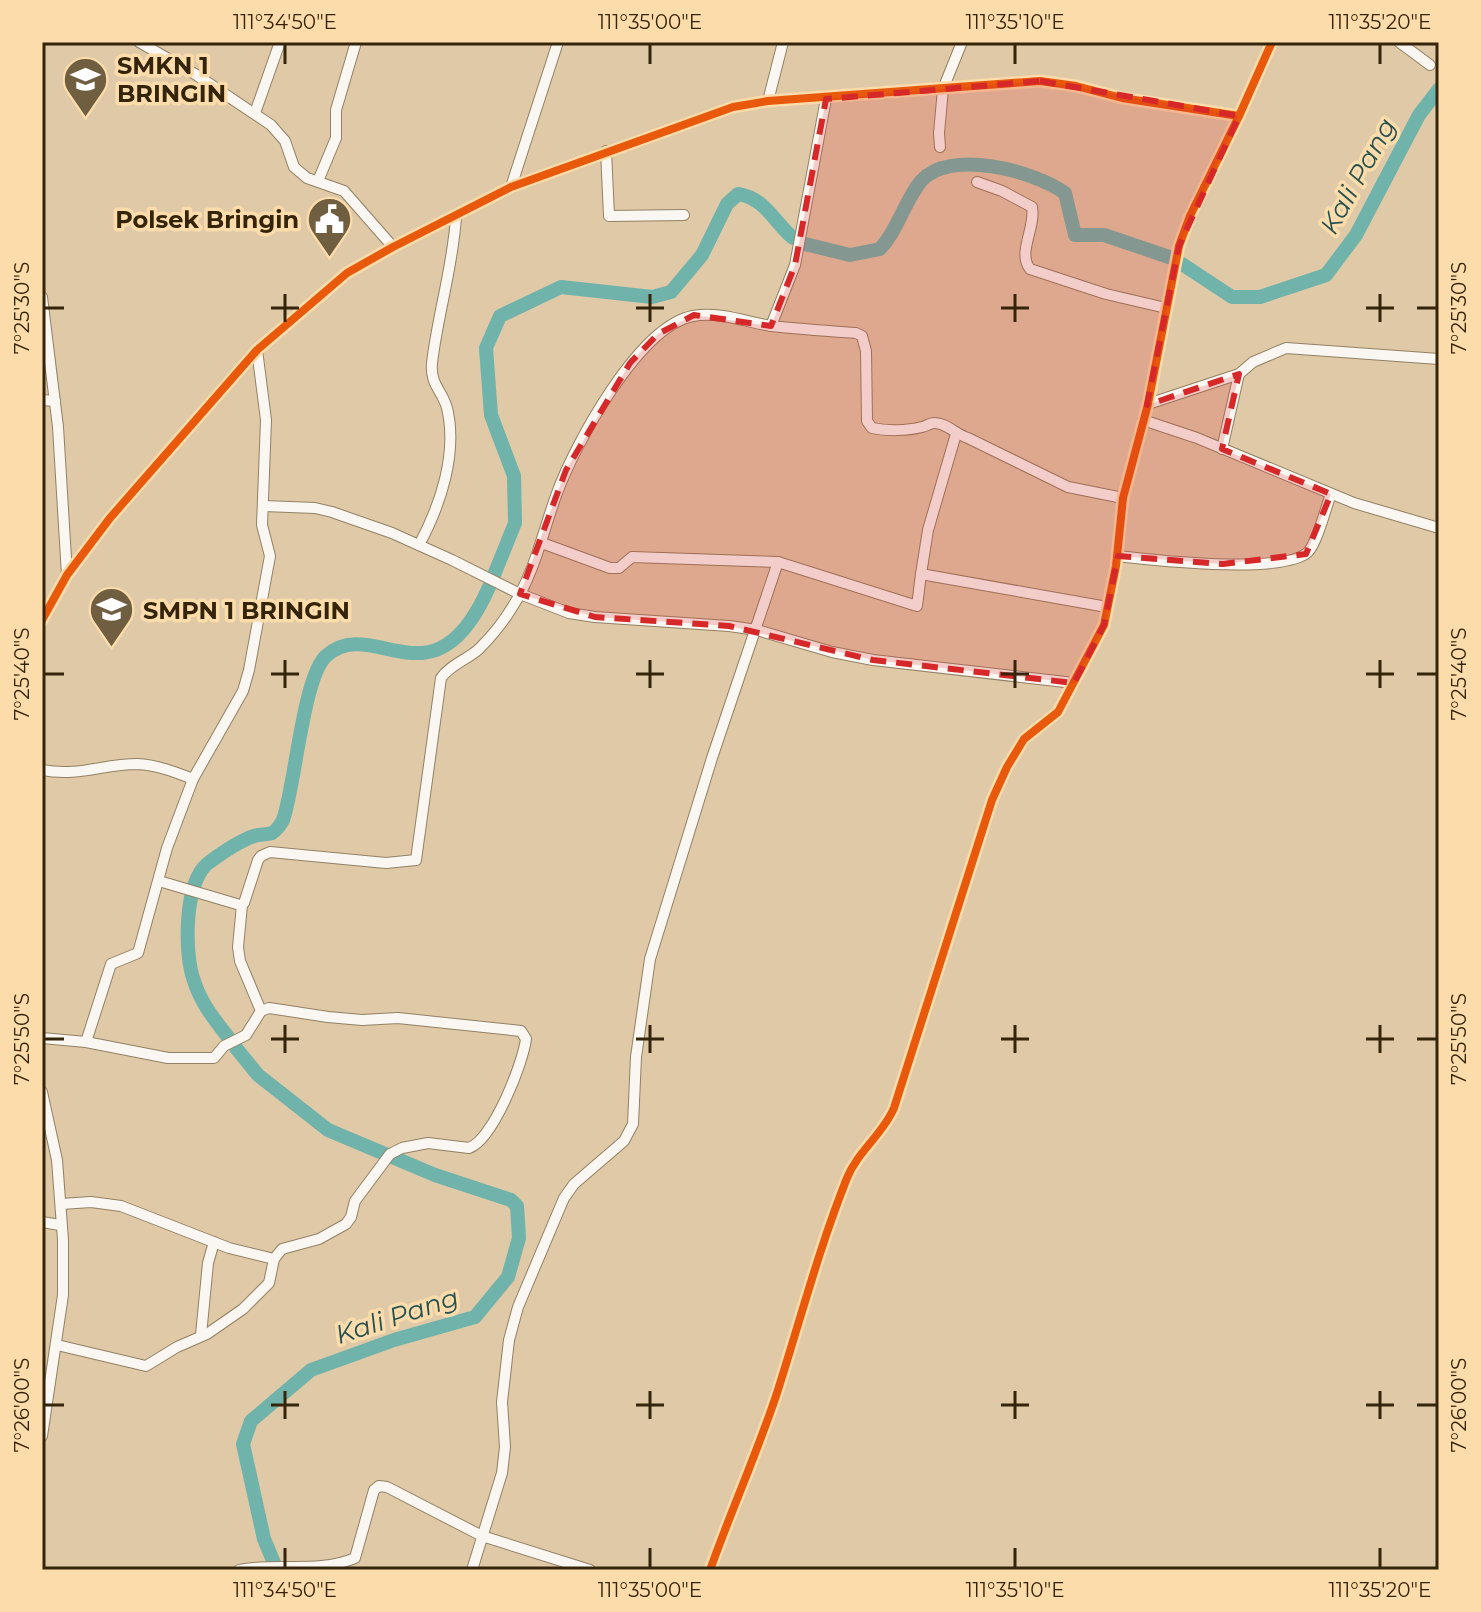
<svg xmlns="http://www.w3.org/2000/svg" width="1481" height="1612" font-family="Montserrat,sans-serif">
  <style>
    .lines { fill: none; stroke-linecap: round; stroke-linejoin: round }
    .river { stroke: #70b3ab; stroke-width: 14 }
    .minor-casing { stroke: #928164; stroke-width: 12 }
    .minor { stroke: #faf7f2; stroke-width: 10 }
    .cycleway-casing { stroke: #fddcab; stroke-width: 13 }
    .cycleway { stroke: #e8590c; stroke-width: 8 }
    .marked { fill: #d62828; fill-opacity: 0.2; stroke: #d62828; stroke-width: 6; stroke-dasharray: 16 10; stroke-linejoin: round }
    .ticks { fill: none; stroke: #34240a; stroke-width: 3 }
    .labels { text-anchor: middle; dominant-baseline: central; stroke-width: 7; stroke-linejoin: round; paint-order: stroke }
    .poi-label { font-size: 24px; font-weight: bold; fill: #34240a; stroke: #fddcab; text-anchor: start }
    .water-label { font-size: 26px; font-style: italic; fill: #245253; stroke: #fddcab }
    .neatline { fill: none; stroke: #34240a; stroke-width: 3 }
    .ticks-label { font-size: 20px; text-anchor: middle; fill: #34240a }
  </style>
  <rect width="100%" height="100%" fill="#dfc9a7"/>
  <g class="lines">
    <g class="river">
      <path d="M 805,244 L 850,255 L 880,249 C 898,230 904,202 921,181 C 950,148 1034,171 1065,193 L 1075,235 L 1104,235 L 1169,257"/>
      <polyline points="1182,264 1232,297 1260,297 1326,275 1356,235 1419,115 1439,89"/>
      <path d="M 494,575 L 515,523 L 514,476 L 491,415 L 486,348 L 500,316 L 561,287 L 652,297 L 671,292 L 702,255 L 727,204 L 738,194 C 765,198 774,222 793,238"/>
      <path d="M 228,1037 C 214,1019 201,1003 194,981 C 184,954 184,884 207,864 C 219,855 239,841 254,836 C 259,834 266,835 272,833 C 276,831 281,824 283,820 C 295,787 303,677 326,656 C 374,613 434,712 489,587"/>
      <polyline points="236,1048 258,1075 328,1130 435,1175 511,1200 517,1206 519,1238 508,1277 475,1317 394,1340 311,1370 251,1421 243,1444 264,1539 277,1570"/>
    </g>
    <defs>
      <g id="minor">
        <polyline points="139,42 195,74 271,125 285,141 294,167 307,178 344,191 393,247"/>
        <polyline points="1399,42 1430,65"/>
        <polyline points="768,101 783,42"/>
        <polyline points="255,113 280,42"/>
        <polyline points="940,147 939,133 943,89 962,42"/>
        <polyline points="606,151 609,216 684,215"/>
        <polyline points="318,181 336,138 336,110 356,42"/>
        <path d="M 977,182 L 1002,191 L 1032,207 C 1036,227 1017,253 1030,269 L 1106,294 L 1166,308"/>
        <polyline points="511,187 558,42"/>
        <polyline points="42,297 58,427 67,575"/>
        <polyline points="771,326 795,265 826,99"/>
        <polyline points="42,400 55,401"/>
        <polyline points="1148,404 1239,374 1253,362 1286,348 1439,359"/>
        <polyline points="1143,420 1197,438 1354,503 1439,528"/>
        <polyline points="956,434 928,530 921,574 1107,607"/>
        <polyline points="1222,449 1239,374"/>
        <polyline points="264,506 315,508 332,512 392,533 452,560 520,594 569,613 595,617 729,626 757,630 832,652 873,660 1074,683"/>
        <polyline points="542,543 610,568 619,568 632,557 778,562 917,606 921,574"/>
        <path d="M 419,545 C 440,506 458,454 447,408 C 442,390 430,385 432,363 C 438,313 453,266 456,217"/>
        <path d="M 1117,556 C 1152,560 1284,575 1308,552 C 1317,543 1326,507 1331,494"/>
        <polyline points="42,620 67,575 110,518 257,350 347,273 393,247 511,187 733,107 768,101 1040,81 1076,86 1122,98 1239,116 1272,42"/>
        <path d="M 42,770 C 79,777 103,764 137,764 C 157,765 175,772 193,779"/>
        <path d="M 159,881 L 240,905 L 244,903 L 258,860 L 261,856 L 270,852 L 386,863 L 416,860 L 441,678 C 450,665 468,659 479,649 C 492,636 504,621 513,606 C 535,572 543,531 557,493 C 575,444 639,326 693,316 C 718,311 747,322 771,326 C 799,329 828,331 856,333 L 862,336 L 866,351 L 867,421 L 872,428 C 886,431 907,431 922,427 C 926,426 931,423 934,423 C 945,422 957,435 968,438 L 1068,487 L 1123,498"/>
        <polyline points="242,905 238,947 240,961 261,1011"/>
        <path d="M 42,1038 L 86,1042 L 168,1058 L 214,1058 L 224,1046 L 246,1035 L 261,1011 L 269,1008 L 328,1017 L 362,1020 L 398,1018 L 521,1031 L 526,1039 C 523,1063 493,1140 469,1148 L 428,1143 L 402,1148 L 390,1154 L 355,1201 L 351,1217 L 346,1224 L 319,1239 L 282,1249 L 274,1259 L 269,1283 L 243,1309 L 207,1334 L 177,1347 L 146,1366 L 57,1345"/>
        <polyline points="86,1042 111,964 138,953 167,848 193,779 243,691 249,670 270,556 262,525 266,420 257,350"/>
        <polyline points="42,1092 57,1160 63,1240 63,1295 42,1436"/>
        <polyline points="61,1204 91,1202 121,1206 229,1248 274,1259"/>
        <polyline points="42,1222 60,1225"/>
        <polyline points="201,1335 208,1263 214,1242"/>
        <path d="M 239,1570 C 276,1562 318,1574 355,1558 L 374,1490 L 379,1486 L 387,1487 L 482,1536 L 590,1570"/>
        <polyline points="472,1570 502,1473 505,1447 502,1402 509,1340 518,1307 564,1198 574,1184 624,1141 633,1124 636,1057 650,959 712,758 778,562"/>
        <path d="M 710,1570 C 731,1511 757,1453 777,1393 C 800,1321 819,1248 847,1178 C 858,1151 883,1134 894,1108 L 992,800 L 1007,767 L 1024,739 L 1058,712 L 1104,625 L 1116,566 L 1123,498 L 1148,404 L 1179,246 L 1190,216 L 1239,116"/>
      </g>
    </defs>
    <use href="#minor" class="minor-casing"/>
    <use href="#minor" class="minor"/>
    <defs>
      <g id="cycleway">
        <polyline points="42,620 67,575 110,518 257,350 347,273 393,247 511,187 733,107 768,101 1040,81 1076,86 1122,98 1239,116 1272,42"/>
        <path d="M 710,1570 C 731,1511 757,1453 777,1393 C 800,1321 819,1248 847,1178 C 858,1151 883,1134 894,1108 L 992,800 L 1007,767 L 1024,739 L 1058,712 L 1104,625 L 1116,566 L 1123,498 L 1148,404 L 1179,246 L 1190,216 L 1239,116"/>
      </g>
    </defs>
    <use href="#cycleway" class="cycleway-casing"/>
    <use href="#cycleway" class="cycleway"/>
  </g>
  <path class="marked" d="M 1040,81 L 1239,116 L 1179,246 L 1147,405 L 1239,374 L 1222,449 L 1331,494 L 1306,554 L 1223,564 L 1118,556 L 1104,625 L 1074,683 L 873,660 L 729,626 L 595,617 L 520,594 L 566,470 L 630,363 L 658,334 L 694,315 L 771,326 L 795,265 L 826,99 Z"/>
  <path class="ticks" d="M 285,44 L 285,64M 650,44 L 650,64M 1015,44 L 1015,64M 1380,44 L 1380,64M 285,294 L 285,322M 650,294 L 650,322M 1015,294 L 1015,322M 1380,294 L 1380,322M 44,308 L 64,308M 271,308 L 299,308M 636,308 L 664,308M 1001,308 L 1029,308M 1366,308 L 1394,308M 1417,308 L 1437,308M 285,660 L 285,688M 650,660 L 650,688M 1015,660 L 1015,688M 1380,660 L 1380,688M 44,674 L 64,674M 271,674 L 299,674M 636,674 L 664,674M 1001,674 L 1029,674M 1366,674 L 1394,674M 1417,674 L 1437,674M 285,1025 L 285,1053M 650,1025 L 650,1053M 1015,1025 L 1015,1053M 1380,1025 L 1380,1053M 44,1039 L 64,1039M 271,1039 L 299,1039M 636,1039 L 664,1039M 1001,1039 L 1029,1039M 1366,1039 L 1394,1039M 1417,1039 L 1437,1039M 285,1391 L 285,1419M 650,1391 L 650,1419M 1015,1391 L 1015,1419M 1380,1391 L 1380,1419M 44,1405 L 64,1405M 271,1405 L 299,1405M 636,1405 L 664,1405M 1001,1405 L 1029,1405M 1366,1405 L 1394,1405M 1417,1405 L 1437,1405M 285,1548 L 285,1568M 650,1548 L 650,1568M 1015,1548 L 1015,1568M 1380,1548 L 1380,1568"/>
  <defs>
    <symbol id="school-pin" viewBox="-11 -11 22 30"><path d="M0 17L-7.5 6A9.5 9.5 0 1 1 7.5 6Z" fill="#705e41" stroke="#fddcab"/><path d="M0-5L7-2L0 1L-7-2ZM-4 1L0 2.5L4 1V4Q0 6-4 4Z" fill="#fff"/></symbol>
    <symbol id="civic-pin" viewBox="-11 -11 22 30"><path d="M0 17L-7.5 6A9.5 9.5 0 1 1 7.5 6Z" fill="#705e41" stroke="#fddcab"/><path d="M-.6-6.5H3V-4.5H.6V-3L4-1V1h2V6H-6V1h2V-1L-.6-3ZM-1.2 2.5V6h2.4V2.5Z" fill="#fff"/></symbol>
  </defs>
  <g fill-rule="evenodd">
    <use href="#school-pin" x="60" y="54" width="51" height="69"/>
    <use href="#civic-pin" x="304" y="194" width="51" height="69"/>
    <use href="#school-pin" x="86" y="584" width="51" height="69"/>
  </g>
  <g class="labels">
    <g class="poi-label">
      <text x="117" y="65">SMKN 1<tspan x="117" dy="28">BRINGIN</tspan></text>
      <text x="299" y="219" text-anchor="end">Polsek Bringin</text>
      <text x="143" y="610">SMPN 1 BRINGIN</text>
    </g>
    <g class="water-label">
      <text transform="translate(1358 176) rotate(-61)">Kali Pang</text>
      <text transform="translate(397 1316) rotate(-18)">Kali Pang</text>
    </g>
  </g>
  <rect width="1481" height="1612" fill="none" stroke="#fddcab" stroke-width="88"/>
  <rect x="44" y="44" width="1393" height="1524" class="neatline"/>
  <g class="ticks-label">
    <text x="285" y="29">111°34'50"E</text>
    <text x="650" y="29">111°35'00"E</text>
    <text x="1015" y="29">111°35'10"E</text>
    <text x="1380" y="29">111°35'20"E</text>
    <text transform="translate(22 308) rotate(-90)" y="7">7°25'30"S</text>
    <text transform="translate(1459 308) rotate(-90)" y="7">7°25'30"S</text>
    <text transform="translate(22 674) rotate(-90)" y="7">7°25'40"S</text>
    <text transform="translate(1459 674) rotate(-90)" y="7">7°25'40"S</text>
    <text transform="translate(22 1039) rotate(-90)" y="7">7°25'50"S</text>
    <text transform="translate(1459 1039) rotate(-90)" y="7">7°25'50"S</text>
    <text transform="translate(22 1405) rotate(-90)" y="7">7°26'00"S</text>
    <text transform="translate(1459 1405) rotate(-90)" y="7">7°26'00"S</text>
    <text x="285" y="1597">111°34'50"E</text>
    <text x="650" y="1597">111°35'00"E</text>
    <text x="1015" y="1597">111°35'10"E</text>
    <text x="1380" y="1597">111°35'20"E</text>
  </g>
</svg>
